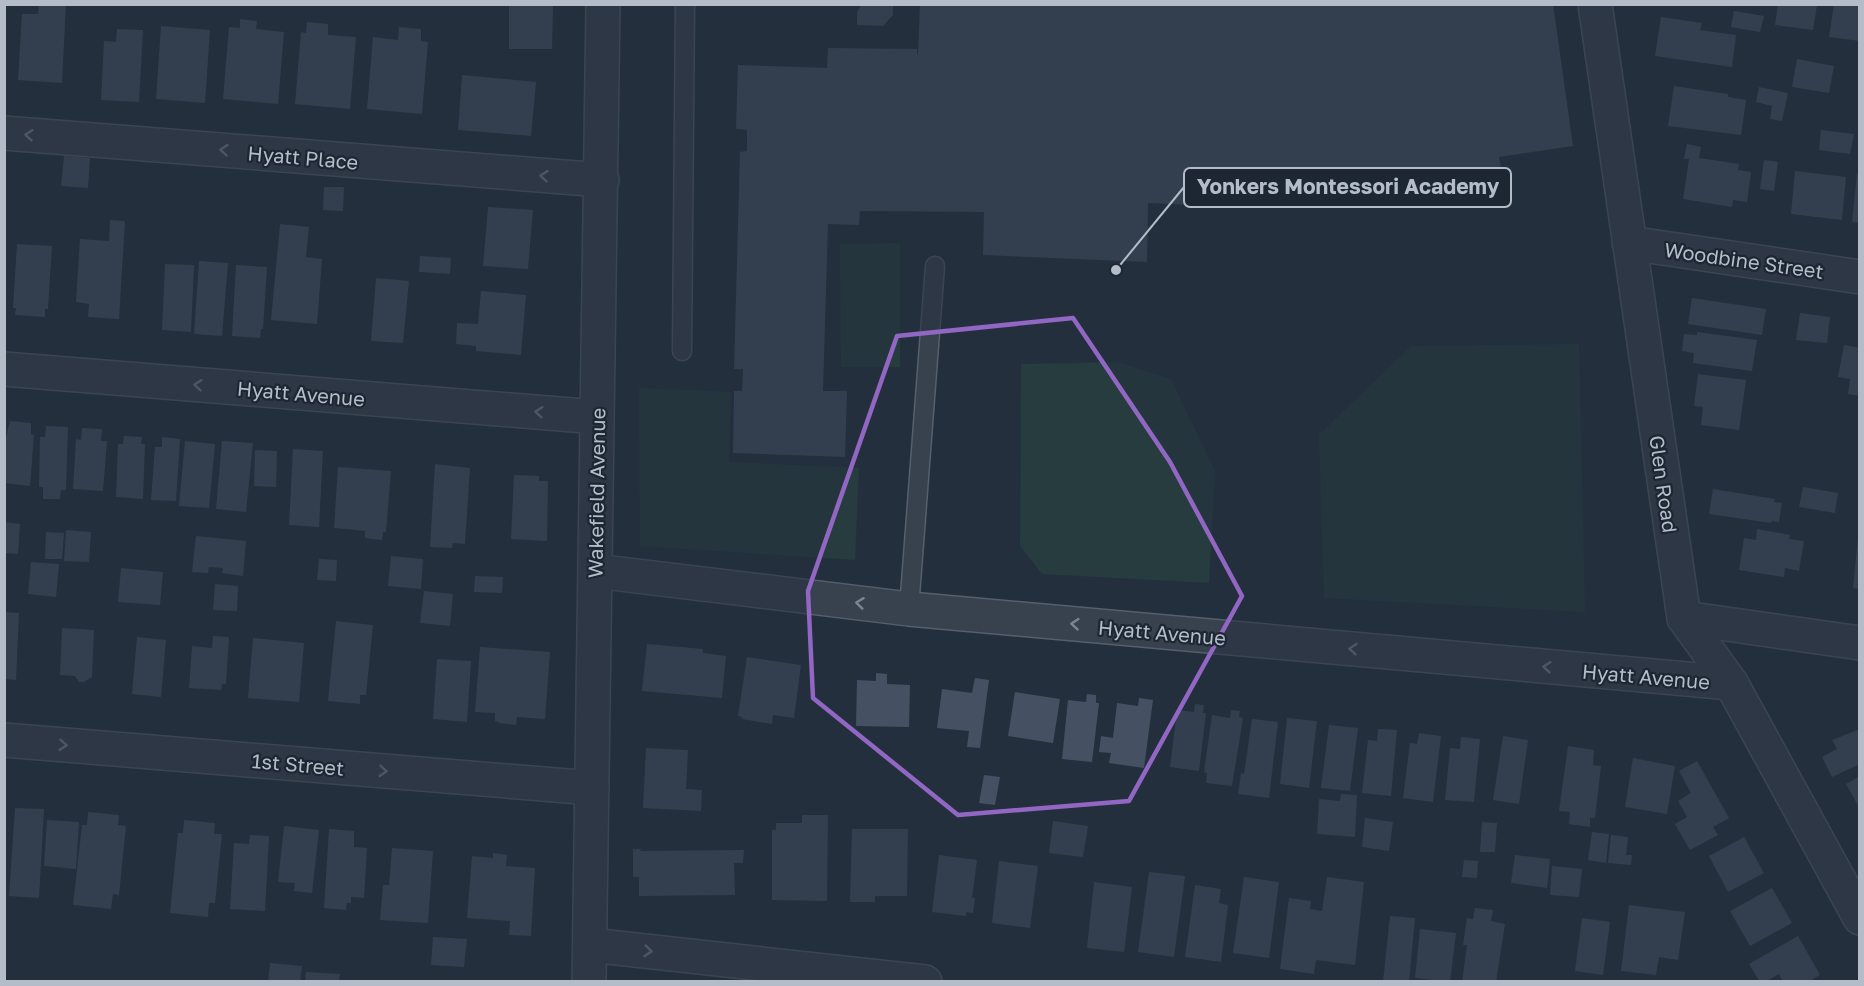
<svg xmlns="http://www.w3.org/2000/svg" width="1864" height="986" font-family="'Golos Text',sans-serif">
  <style>
    .green { fill: #263c3f }
    .building { fill: #455162 }
    .lines { fill: none; stroke-linecap: round; stroke-linejoin: round }
    .service-casing { stroke: #565f6c; stroke-width: 21 }
    .minor-casing { stroke: #565f6c; stroke-width: 36 }
    .tertiary-casing { stroke: #565f6c; stroke-width: 36 }
    .service { stroke: #38414e; stroke-width: 18 }
    .minor { stroke: #38414e; stroke-width: 33 }
    .tertiary { stroke: #38414e; stroke-width: 33 }
    .oneway { stroke: #7c8592 }
    .marked { fill: none; stroke: #9266c3; stroke-width: 4.5; stroke-linejoin: round }
    .labels { text-anchor: middle; dominant-baseline: central; stroke-width: 4.5; stroke-linejoin: round; paint-order: stroke }
    .street-label { font-size: 20px; fill: #b4bcc9; stroke: #1d2633 }
    .leader { fill: none; stroke: #b4bcc9; stroke-width: 2 }
    .callout-dot { fill: #b4bcc9; stroke: #1d2633; stroke-width: 2 }
    .callout { fill: #1d2633; stroke: #b4bcc9; stroke-width: 2 }
    .callout-label { font-size: 21px; text-anchor: middle; font-weight: bold; fill: #b4bcc9 }
  </style>
  <rect width="100%" height="100%" fill="#242f3e"/>
  <g class="green">
    <polygon points="900,243 900,367 841,367 840,244"/>
    <polygon points="1579,344 1585,612 1324,598 1319,435 1411,346"/>
    <polygon points="1117,362 1171,379 1215,471 1209,583 1042,574 1020,546 1021,364"/>
    <polygon points="639,388 731,392 729,462 859,468 855,560 640,546"/>
  </g>
  <g class="building">
    <polygon points="39,4 66,4 62,83 18,80 22,14 38,14"/>
    <polygon points="861,4 893,4 893,15 883,26 857,25 857,13"/>
    <polygon points="920,4 1553,4 1573,146 1499,157 1504,185 1430,196 1431,199 1414,202 1414,206 1194,199 1195,205 1148,203 1147,262 983,255 984,212 860,211 859,225 828,224 823,391 847,391 845,457 733,453 734,391 742,391 743,369 734,369 740,152 747,151 747,130 736,129 738,65 827,68 828,48 917,49 917,55 918,54"/>
    <polygon points="1834,4 1860,4 1860,41 1829,37"/>
    <polygon points="509,5 553,6 552,49 509,49"/>
    <polygon points="1778,5 1817,5 1813,30 1775,25"/>
    <polygon points="1734,11 1764,16 1760,32 1731,27"/>
    <polygon points="1661,17 1702,23 1700,30 1736,35 1732,67 1655,56"/>
    <polygon points="240,19 257,21 256,29 284,32 278,104 223,99 229,27 240,28"/>
    <polygon points="307,22 328,24 328,35 356,37 350,109 295,104 301,32 306,33"/>
    <polygon points="161,26 210,30 205,103 156,99"/>
    <polygon points="399,27 421,29 421,41 428,42 422,114 367,109 373,37 398,40"/>
    <polygon points="117,29 143,30 139,102 101,100 104,41 116,42"/>
    <polygon points="1797,59 1834,66 1829,93 1792,87"/>
    <polygon points="462,75 536,82 531,136 458,130"/>
    <polygon points="1674,86 1728,94 1728,97 1746,100 1741,135 1668,126"/>
    <polygon points="1759,87 1788,93 1782,121 1770,119 1772,106 1756,102"/>
    <polygon points="1821,130 1854,134 1850,154 1819,150"/>
    <polygon points="1687,144 1701,147 1699,158 1739,164 1738,170 1751,172 1747,202 1733,200 1732,207 1683,199 1689,159 1684,159"/>
    <polygon points="64,156 90,158 88,188 61,186"/>
    <polygon points="1764,160 1778,162 1774,191 1760,189"/>
    <polygon points="1795,171 1846,177 1842,220 1791,214"/>
    <polygon points="1857,174 1860,175 1860,223 1852,222"/>
    <polygon points="324,187 344,187 343,211 323,210"/>
    <polygon points="488,207 533,210 528,269 483,266"/>
    <polygon points="110,220 125,221 119,319 88,317 89,304 76,302 80,239 109,241"/>
    <polygon points="280,224 309,227 306,257 322,259 317,324 271,320"/>
    <polygon points="17,244 52,246 48,309 45,309 45,317 15,315 16,308 13,308"/>
    <polygon points="420,256 451,258 450,274 419,272"/>
    <polygon points="199,261 228,263 222,336 194,334"/>
    <polygon points="165,264 194,265 191,332 162,330"/>
    <polygon points="236,265 267,267 263,329 261,329 260,338 232,336"/>
    <polygon points="376,278 409,281 403,343 371,341"/>
    <polygon points="481,291 526,295 521,355 476,351 476,346 456,344 457,323 478,324"/>
    <polygon points="1692,298 1766,309 1762,335 1688,324"/>
    <polygon points="1800,313 1830,317 1827,343 1796,340"/>
    <polygon points="1697,332 1757,340 1752,371 1693,363 1694,353 1682,351 1684,334 1697,335"/>
    <polygon points="1844,345 1860,348 1860,396 1848,394 1850,379 1838,377"/>
    <polygon points="1698,374 1746,380 1739,430 1701,425 1703,407 1694,406"/>
    <polygon points="10,421 31,423 31,434 34,435 30,486 4,483 4,445"/>
    <polygon points="46,426 68,427 66,490 61,490 60,499 43,499 43,487 39,487 40,437 45,437"/>
    <polygon points="82,428 102,429 101,441 107,441 103,491 73,489 76,439 81,440"/>
    <polygon points="124,436 142,437 141,444 145,444 143,499 116,497 118,444 123,444"/>
    <polygon points="162,437 180,439 176,501 151,500 155,447 162,447"/>
    <polygon points="185,441 215,444 209,508 179,506"/>
    <polygon points="222,441 253,443 246,512 216,509"/>
    <polygon points="293,449 323,451 319,527 289,525"/>
    <polygon points="255,450 277,451 276,487 254,486"/>
    <polygon points="435,464 470,468 465,544 453,543 452,548 430,547"/>
    <polygon points="338,467 391,471 386,532 383,532 382,540 365,538 365,531 334,528"/>
    <polygon points="514,475 539,476 539,481 548,481 547,541 511,539"/>
    <polygon points="1803,487 1838,493 1835,513 1799,507"/>
    <polygon points="1713,489 1775,499 1774,502 1782,503 1779,522 1772,521 1771,523 1709,514"/>
    <polygon points="4,522 20,524 18,554 4,553"/>
    <polygon points="1757,529 1790,535 1789,539 1804,541 1799,571 1785,568 1784,577 1739,570 1744,538 1756,540"/>
    <polygon points="66,530 91,532 89,562 64,561"/>
    <polygon points="46,532 64,533 62,559 45,559"/>
    <polygon points="196,536 246,541 243,576 222,573 223,568 209,567 208,573 192,572"/>
    <polygon points="1858,537 1860,537 1860,589 1853,588"/>
    <polygon points="391,556 423,559 421,589 388,586"/>
    <polygon points="319,559 337,560 336,581 317,580"/>
    <polygon points="31,562 59,564 56,597 28,594"/>
    <polygon points="121,568 163,572 160,605 118,602"/>
    <polygon points="475,576 503,577 502,593 474,592"/>
    <polygon points="215,584 238,586 237,611 213,610"/>
    <polygon points="424,591 453,594 450,626 420,623"/>
    <polygon points="4,612 19,613 16,680 4,679"/>
    <polygon points="336,621 373,625 366,695 360,695 360,704 328,701"/>
    <polygon points="62,628 94,630 92,677 84,682 79,682 75,676 60,675"/>
    <polygon points="213,636 229,637 226,684 222,684 221,690 189,688 192,646 212,648"/>
    <polygon points="137,637 166,640 161,697 132,694"/>
    <polygon points="253,638 304,643 299,702 248,698"/>
    <polygon points="647,644 703,649 703,653 726,656 722,698 642,691"/>
    <polygon points="480,647 550,652 545,719 517,717 516,725 499,723 499,722 495,721 495,713 475,712"/>
    <polygon points="747,657 801,665 794,718 773,715 772,724 742,719 742,717 738,716"/>
    <polygon points="437,659 471,661 467,722 433,719"/>
    <polygon points="876,673 887,674 887,684 910,685 909,727 856,726 857,680 876,681"/>
    <polygon points="975,678 989,680 980,748 967,747 969,731 937,728 942,689 972,693"/>
    <polygon points="1015,692 1060,699 1053,743 1008,736"/>
    <polygon points="1087,694 1096,695 1096,703 1099,703 1092,762 1062,759 1068,700 1086,702"/>
    <polygon points="1139,698 1153,700 1144,768 1109,763 1111,753 1099,752 1101,736 1113,738 1117,703 1138,706"/>
    <polygon points="1195,704 1204,705 1203,713 1206,713 1199,771 1170,767 1177,710 1194,712"/>
    <polygon points="1231,710 1240,711 1239,717 1243,718 1232,786 1206,783 1207,773 1204,772 1212,715 1230,718"/>
    <polygon points="1287,718 1317,721 1309,788 1280,784"/>
    <polygon points="1252,719 1278,722 1269,798 1238,794 1241,773 1244,774"/>
    <polygon points="1329,725 1358,728 1350,791 1321,788"/>
    <polygon points="1378,729 1397,730 1391,796 1362,793 1368,740 1377,741"/>
    <polygon points="1860,729 1860,764 1832,777 1822,757 1837,749 1832,740"/>
    <polygon points="1419,733 1441,736 1433,802 1403,798 1410,743 1417,744"/>
    <polygon points="1503,736 1528,740 1519,804 1493,800"/>
    <polygon points="1461,737 1480,739 1474,802 1445,800 1450,748 1460,749"/>
    <polygon points="1568,746 1594,750 1593,765 1601,766 1595,818 1590,818 1590,827 1569,824 1570,812 1559,811"/>
    <polygon points="646,748 688,750 686,789 702,790 701,811 643,808"/>
    <polygon points="1633,758 1675,766 1667,814 1625,807"/>
    <polygon points="1697,761 1729,818 1713,827 1718,835 1690,850 1675,824 1687,817 1678,801 1691,793 1679,771"/>
    <polygon points="984,775 1000,777 995,805 979,803"/>
    <polygon points="1860,776 1860,809 1846,784"/>
    <polygon points="1341,794 1357,795 1355,837 1317,834 1319,799 1340,801"/>
    <polygon points="15,808 44,809 39,898 9,896"/>
    <polygon points="88,812 119,815 118,825 126,826 119,895 113,894 111,909 73,905 82,825 87,825"/>
    <polygon points="802,815 828,815 827,901 772,900 772,830 776,830 776,823 802,823"/>
    <polygon points="1365,818 1393,822 1389,851 1362,847"/>
    <polygon points="47,820 79,822 76,869 44,866"/>
    <polygon points="184,820 215,823 214,834 222,834 215,903 209,903 208,917 170,913 178,833 183,833"/>
    <polygon points="1053,821 1088,826 1083,857 1049,853"/>
    <polygon points="1482,822 1497,823 1495,852 1480,852"/>
    <polygon points="284,826 319,830 312,893 294,891 295,883 278,882"/>
    <polygon points="329,829 354,831 354,847 367,848 364,898 351,897 351,903 347,903 346,910 324,908"/>
    <polygon points="852,829 908,829 907,896 875,896 875,902 850,902"/>
    <polygon points="1592,832 1609,834 1606,863 1588,860"/>
    <polygon points="250,835 269,836 265,911 230,909 234,843 249,844"/>
    <polygon points="1611,835 1628,837 1626,855 1632,855 1631,865 1608,863"/>
    <polygon points="1744,837 1764,873 1728,892 1709,856"/>
    <polygon points="392,848 433,851 428,923 380,920 383,885 389,885"/>
    <polygon points="633,849 641,849 640,851 744,850 743,863 734,863 735,895 639,896 639,877 633,877"/>
    <polygon points="493,853 507,855 506,866 535,868 531,936 509,935 510,921 467,918 472,856 493,858"/>
    <polygon points="939,855 977,860 972,898 975,898 973,913 966,912 966,916 932,912"/>
    <polygon points="1515,855 1550,859 1547,888 1511,883"/>
    <polygon points="1464,860 1478,861 1477,878 1462,877"/>
    <polygon points="999,861 1038,866 1030,928 992,923"/>
    <polygon points="1552,866 1582,869 1579,897 1550,895"/>
    <polygon points="1149,872 1185,876 1174,957 1138,952"/>
    <polygon points="1244,877 1279,882 1269,958 1233,953"/>
    <polygon points="1327,877 1364,882 1355,965 1316,960 1314,974 1280,969 1289,898 1311,901 1310,909 1322,911"/>
    <polygon points="1094,882 1132,887 1124,952 1087,948"/>
    <polygon points="1195,885 1221,889 1219,903 1228,905 1221,962 1185,957"/>
    <polygon points="1772,888 1792,923 1750,946 1730,911"/>
    <polygon points="1629,905 1685,912 1678,960 1659,957 1656,975 1621,971"/>
    <polygon points="1475,908 1493,910 1491,921 1505,924 1496,982 1462,982 1467,945 1463,945 1467,918 1473,919"/>
    <polygon points="1390,916 1415,918 1409,982 1383,982"/>
    <polygon points="1582,918 1610,922 1603,975 1575,971"/>
    <polygon points="1420,929 1456,933 1450,982 1415,978"/>
    <polygon points="1798,936 1820,975 1808,982 1783,982 1779,974 1765,982 1760,982 1749,964"/>
    <polygon points="433,937 467,939 464,967 431,965"/>
    <polygon points="270,963 302,966 300,982 268,982"/>
    <polygon points="306,972 340,974 339,982 305,982"/>
  </g>
  <g class="lines">
    <defs>
      <g id="service">
        <polyline points="682,351 685,4"/>
        <polyline points="909,609 935,266"/>
      </g>
      <g id="minor">
        <polyline points="1595,4 1684,618 1731,683 1860,918"/>
        <polyline points="4,133 602,180"/>
        <polyline points="1629,243 1860,277"/>
        <polyline points="4,369 597,417"/>
        <polyline points="595,571 909,609 1731,683"/>
        <polyline points="1684,618 1860,643"/>
        <polyline points="4,740 592,788"/>
        <polyline points="590,945 925,982"/>
      </g>
      <polyline id="tertiary" points="589,982 603,4"/>
    </defs>
    <use href="#service" class="service-casing"/>
    <use href="#minor" class="minor-casing"/>
    <use href="#tertiary" class="tertiary-casing"/>
    <use href="#service" class="service"/>
    <use href="#minor" class="minor"/>
    <use href="#tertiary" class="tertiary"/>
  </g>
  <defs><path id="oneway-chevron" d="M-2-3.5L2.5 0L-2 3.5" fill="none" stroke-width="1.6" stroke-linecap="round" stroke-linejoin="round" transform="scale(1.5)"/></defs>
  <g class="oneway">
    <use href="#oneway-chevron" transform="translate(29 135) rotate(-175)"/>
    <use href="#oneway-chevron" transform="translate(224 150) rotate(-175)"/>
    <use href="#oneway-chevron" transform="translate(544 176) rotate(-175)"/>
    <use href="#oneway-chevron" transform="translate(198 385) rotate(-175)"/>
    <use href="#oneway-chevron" transform="translate(539 412) rotate(-175)"/>
    <use href="#oneway-chevron" transform="translate(860 603) rotate(-173)"/>
    <use href="#oneway-chevron" transform="translate(1075 624) rotate(-175)"/>
    <use href="#oneway-chevron" transform="translate(1353 649) rotate(-175)"/>
    <use href="#oneway-chevron" transform="translate(1547 667) rotate(-175)"/>
    <use href="#oneway-chevron" transform="translate(63 745) rotate(5)"/>
    <use href="#oneway-chevron" transform="translate(383 771) rotate(5)"/>
    <use href="#oneway-chevron" transform="translate(648 951) rotate(6)"/>
  </g>
  <path d="M0 0H1864V986H0ZM 1073,318 L 1170,462 L 1242,596 L 1129,801 L 958,815 L 813,698 L 808,591 L 897,336 Z" fill="#242f3e" fill-opacity=".55" fill-rule="evenodd"/>
  <path class="marked" d="M 1073,318 L 1170,462 L 1242,596 L 1129,801 L 958,815 L 813,698 L 808,591 L 897,336 Z"/>
  <g class="labels">
    <g class="street-label">
      <text transform="translate(303 157) rotate(5)">Hyatt Place</text>
      <text transform="translate(1744 260) rotate(8)">Woodbine Street</text>
      <text transform="translate(301 393) rotate(5)">Hyatt Avenue</text>
      <text transform="translate(1664 484) rotate(82)">Glen Road</text>
      <text transform="translate(596 493) rotate(-89)">Wakefield Avenue</text>
      <text transform="translate(1162 632) rotate(5)">Hyatt Avenue</text>
      <text transform="translate(1646 676) rotate(5)">Hyatt Avenue</text>
      <text transform="translate(298 764) rotate(5)">1st Street</text>
    </g>
  </g>
  <path class="leader" d="M1116 270L1184 187"/>
  <circle class="callout-dot" cx="1116" cy="270" r="6"/>
  <rect class="callout" x="1184" y="168" width="327" height="39" rx="6"/>
  <g class="callout-label">
    <text x="1348" y="194">Yonkers Montessori Academy</text>
  </g>
  <rect width="1864" height="986" fill="none" stroke="#b4bcc9" stroke-width="12"/>
</svg>
